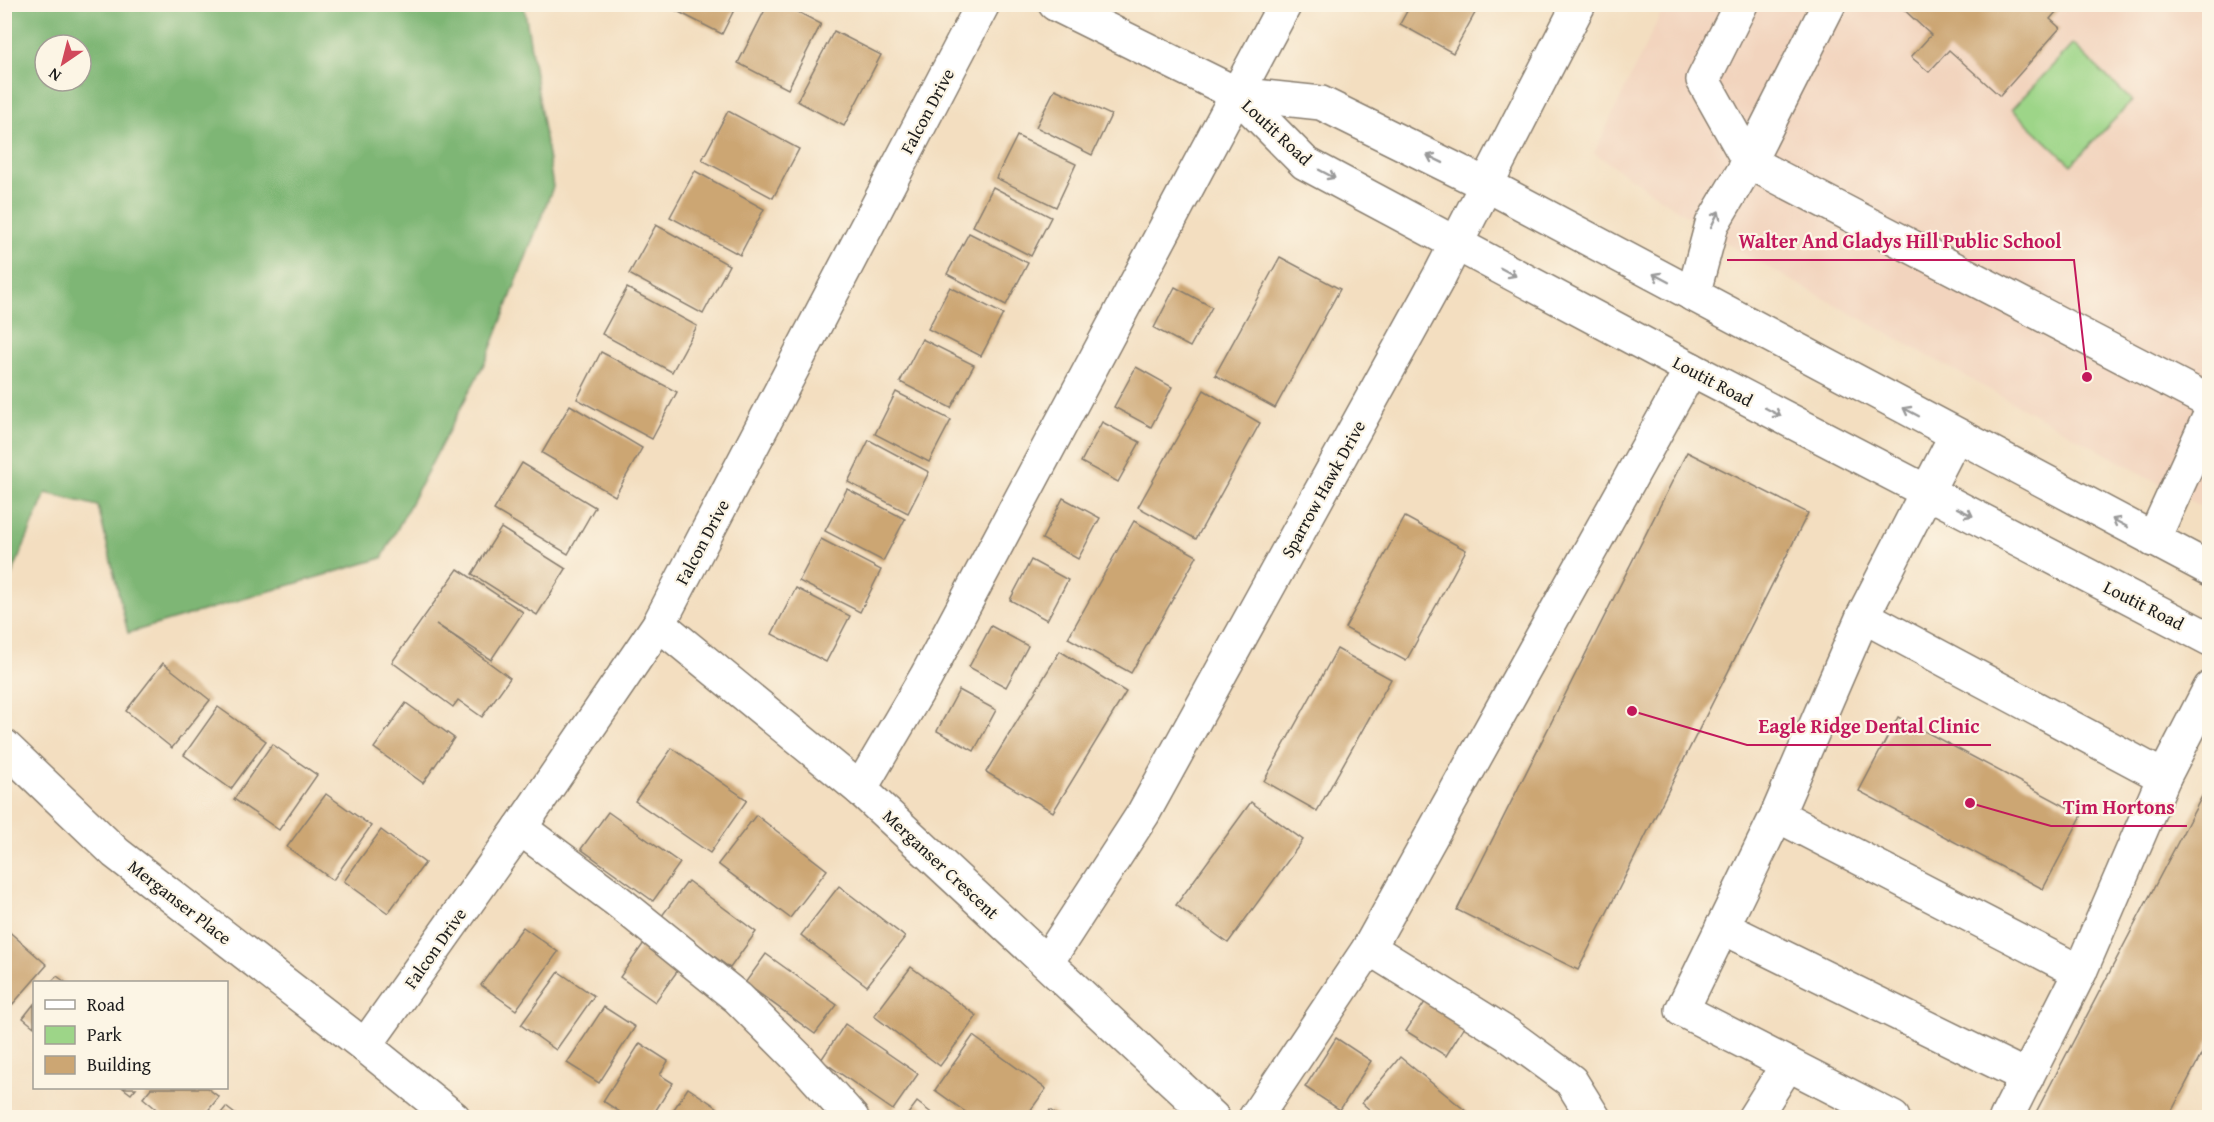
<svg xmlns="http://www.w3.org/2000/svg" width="2214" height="1122" font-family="'Gentium Book Plus',serif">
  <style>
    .built { fill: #f2d4be }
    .green { fill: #9dd588; stroke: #5c7852; stroke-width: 1.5 }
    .forest { fill: #7eb674; stroke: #4d6948; stroke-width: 1.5; fill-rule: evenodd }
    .building { fill: #cca673 }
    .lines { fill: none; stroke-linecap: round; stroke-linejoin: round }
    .minor-casing { stroke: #887d6e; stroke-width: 36 }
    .minor { stroke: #fff; stroke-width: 33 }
    .oneway { stroke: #999 }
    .labels { text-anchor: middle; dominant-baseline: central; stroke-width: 4.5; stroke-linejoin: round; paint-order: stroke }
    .street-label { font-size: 18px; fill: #1c1c1c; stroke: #fcf5e5 }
    .leader { fill: none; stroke: #c2185b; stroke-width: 2 }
    .callout-dot { fill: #c2185b; stroke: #fcf5e5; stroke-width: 2 }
    .callout-label { font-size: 20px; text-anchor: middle; font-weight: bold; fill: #c2185b; stroke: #fcf5e5; stroke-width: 4.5; stroke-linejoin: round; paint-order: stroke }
  </style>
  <rect width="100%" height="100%" fill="#fcf5e5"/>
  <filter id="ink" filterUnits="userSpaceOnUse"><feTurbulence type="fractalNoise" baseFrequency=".0167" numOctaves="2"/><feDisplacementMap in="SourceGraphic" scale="12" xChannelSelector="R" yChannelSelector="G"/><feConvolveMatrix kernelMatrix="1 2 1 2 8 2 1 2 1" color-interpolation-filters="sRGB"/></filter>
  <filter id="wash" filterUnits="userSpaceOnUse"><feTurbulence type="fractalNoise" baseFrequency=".008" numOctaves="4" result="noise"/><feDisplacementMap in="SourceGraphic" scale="24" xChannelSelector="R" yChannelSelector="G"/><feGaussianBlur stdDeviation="1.35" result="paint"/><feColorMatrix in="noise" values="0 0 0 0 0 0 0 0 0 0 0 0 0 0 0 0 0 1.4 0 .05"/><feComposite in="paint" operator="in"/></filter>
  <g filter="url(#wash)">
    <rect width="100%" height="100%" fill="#f3dec0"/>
    <polygon class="built" points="1665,5 2209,5 2209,511 1740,252 1594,153"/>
    <polygon class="green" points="2073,44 2132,101 2071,165 2012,109"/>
    <path class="forest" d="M 5,4 L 524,5 L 553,187 L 487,358 L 382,558 L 128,633 L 98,506 L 46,493 L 10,579 L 5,576 ZM 45,45 L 81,45 L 81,81 L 45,81 Z"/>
    <g id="blocks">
      <g class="building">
        <polygon points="670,4 737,4 722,34 669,7"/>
        <polygon points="768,4 783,4 821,24 788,89 738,63"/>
        <polygon points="1355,4 1369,4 1366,10"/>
        <polygon points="1411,4 1480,4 1453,53 1400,24"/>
        <polygon points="1898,4 2063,4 2050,19 2060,28 2000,96 1949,50 1929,72 1911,57 1931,35"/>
        <polygon points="834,31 881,55 844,126 797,101"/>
        <polygon points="1055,89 1111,115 1092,155 1036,127"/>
        <polygon points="728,111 799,149 773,198 702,160"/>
        <polygon points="1017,136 1076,164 1056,207 996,178"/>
        <polygon points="695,171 764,209 740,255 670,217"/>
        <polygon points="993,187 1051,217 1031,256 973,226"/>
        <polygon points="656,225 729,265 703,314 629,274"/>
        <polygon points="969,233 1028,263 1006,305 947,274"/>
        <polygon points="1280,257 1340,289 1275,408 1215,375"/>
        <polygon points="950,287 1003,314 981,356 928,329"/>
        <polygon points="1175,287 1212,307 1190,347 1154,328"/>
        <polygon points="627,288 697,326 672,372 602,334"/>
        <polygon points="922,339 974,365 951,408 900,382"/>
        <polygon points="601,352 677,392 652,439 577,399"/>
        <polygon points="1136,367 1172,387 1151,427 1114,407"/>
        <polygon points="1204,390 1260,423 1196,539 1138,507"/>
        <polygon points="896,392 951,420 929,462 875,434"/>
        <polygon points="570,405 642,448 615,496 542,453"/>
        <polygon points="1102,422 1140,442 1118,482 1081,462"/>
        <polygon points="869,440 929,472 908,513 848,482"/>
        <polygon points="1687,452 1808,513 1578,970 1457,910"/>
        <polygon points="522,463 595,507 568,554 494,510"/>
        <polygon points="847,489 905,519 883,561 825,531"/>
        <polygon points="1063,498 1100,518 1078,559 1042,539"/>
        <polygon points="1405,517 1466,550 1406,661 1345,628"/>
        <polygon points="1134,521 1197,556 1131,673 1068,638"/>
        <polygon points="501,528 566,569 537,615 472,574"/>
        <polygon points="821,539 881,570 860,612 799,581"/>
        <polygon points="1031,560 1068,580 1047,620 1010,600"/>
        <polygon points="458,569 523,612 491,660 436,624 510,678 482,717 458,700 453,707 392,662"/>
        <polygon points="796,588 850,616 826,662 772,634"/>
        <polygon points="991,626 1028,646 1006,687 969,667"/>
        <polygon points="1337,649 1391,679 1317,811 1264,781"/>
        <polygon points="1060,651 1126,692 1053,812 986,772"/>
        <polygon points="163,663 210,700 172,748 126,711"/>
        <polygon points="959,690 996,710 974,751 937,731"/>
        <polygon points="406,703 454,738 423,783 374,748"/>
        <polygon points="218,707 266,741 231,789 184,755"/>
        <polygon points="1898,717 2082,815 2043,889 1859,791"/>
        <polygon points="272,744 317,775 279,830 234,799"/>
        <polygon points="672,748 747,800 710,853 635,801"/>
        <polygon points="2210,781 2210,1038 2168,1118 2033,1118"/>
        <polygon points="326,794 371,826 333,880 287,847"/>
        <polygon points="1251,802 1303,840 1228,943 1176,905"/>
        <polygon points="608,812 680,863 653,901 581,849"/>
        <polygon points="756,815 827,870 790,918 718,864"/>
        <polygon points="381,830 425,863 388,913 344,881"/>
        <polygon points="688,881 756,932 730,968 661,917"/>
        <polygon points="839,886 905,937 867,986 801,935"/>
        <polygon points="523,927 558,952 516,1010 481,985"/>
        <polygon points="5,928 47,965 5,1013"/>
        <polygon points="646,940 681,966 655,1002 620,977"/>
        <polygon points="766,954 837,1005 815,1034 745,983"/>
        <polygon points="911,967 977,1016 940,1066 874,1016"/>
        <polygon points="559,972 594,996 556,1050 521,1025"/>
        <polygon points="57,976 65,982 51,982"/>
        <polygon points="1427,999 1466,1024 1446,1056 1406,1031"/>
        <polygon points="34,1004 34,1027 23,1018"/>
        <polygon points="604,1007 635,1027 599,1083 567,1063"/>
        <polygon points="845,1024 918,1074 893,1110 821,1060"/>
        <polygon points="973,1036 1046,1089 1025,1118 974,1118 935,1090"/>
        <polygon points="1336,1038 1371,1061 1340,1110 1305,1087"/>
        <polygon points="640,1043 668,1061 660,1075 673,1083 651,1118 629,1118 603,1101"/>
        <polygon points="1400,1057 1467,1112 1463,1118 1379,1118 1362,1103"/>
        <polygon points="123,1088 136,1088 131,1094"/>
        <polygon points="151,1088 207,1088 219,1097 202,1118 167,1118 143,1098"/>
        <polygon points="688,1088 718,1108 712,1118 668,1118"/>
        <polygon points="917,1102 938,1118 905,1118"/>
        <polygon points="226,1107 240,1118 217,1118"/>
        <polygon points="1050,1110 1061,1118 1045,1118"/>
      </g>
    </g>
  </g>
  <g filter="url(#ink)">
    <use href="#blocks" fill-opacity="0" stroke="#887d6e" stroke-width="1.5"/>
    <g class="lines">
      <defs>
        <g id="minor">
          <polyline points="1055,4 1237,94 1305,163 1691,369 2210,639"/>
          <polyline points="1741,4 1703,80 1749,162 2210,402"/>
          <polyline points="1237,94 1321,103 1487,185 2210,569"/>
          <polyline points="1693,295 1712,224 1749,162 1829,4"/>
          <polyline points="2153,540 2210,415"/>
          <polyline points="1863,616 2164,777"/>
          <polyline points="659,624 860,789 1213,1118"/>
          <polyline points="4,746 116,853 365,1046 454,1118"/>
          <polyline points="860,789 926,677 1285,4"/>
          <polyline points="1777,815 2080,972"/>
          <polyline points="520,828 615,899 738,998 799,1059 852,1118"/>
          <polyline points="1722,927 2027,1077"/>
          <polyline points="1369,948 1507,1034 1571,1081 1594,1118"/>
          <polyline points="1047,962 1143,814 1440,275 1579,4"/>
          <polyline points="365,1046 520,828 659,624 983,4"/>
          <polyline points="1255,1118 1369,948 1691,369"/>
          <polyline points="1754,1118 1788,1064"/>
          <polyline points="1893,1118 1682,1010 1777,815 1863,616 1956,435"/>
          <polyline points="2006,1118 2080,972 2164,777 2210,688"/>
        </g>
      </defs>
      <use href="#minor" class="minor-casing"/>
      <use href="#minor" class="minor"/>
    </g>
    <defs><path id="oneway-shaft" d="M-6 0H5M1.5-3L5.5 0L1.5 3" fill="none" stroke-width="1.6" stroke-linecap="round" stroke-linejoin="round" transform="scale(1.5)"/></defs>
    <g class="oneway">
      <use href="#oneway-shaft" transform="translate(1435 159) rotate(-154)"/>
      <use href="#oneway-shaft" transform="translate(1327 174) rotate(28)"/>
      <use href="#oneway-shaft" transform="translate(1715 219) rotate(-64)"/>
      <use href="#oneway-shaft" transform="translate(1508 272) rotate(28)"/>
      <use href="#oneway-shaft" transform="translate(1661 278) rotate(-152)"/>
      <use href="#oneway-shaft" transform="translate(1773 412) rotate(28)"/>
      <use href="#oneway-shaft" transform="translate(1911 412) rotate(-152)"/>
      <use href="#oneway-shaft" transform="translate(1965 512) rotate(27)"/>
      <use href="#oneway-shaft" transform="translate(2120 523) rotate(-152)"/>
    </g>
  </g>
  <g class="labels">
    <g class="street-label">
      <text transform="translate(927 111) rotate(-62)">Falcon Drive</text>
      <text transform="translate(1277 132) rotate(43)">Loutit Road</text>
      <text transform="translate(1713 381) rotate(28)">Loutit Road</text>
      <text transform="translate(1323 489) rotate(-61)">Sparrow Hawk Drive</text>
      <text transform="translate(702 542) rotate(-62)">Falcon Drive</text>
      <text transform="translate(2144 605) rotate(27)">Loutit Road</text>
      <text transform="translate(941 864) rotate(43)">Merganser Crescent</text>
      <text transform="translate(180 902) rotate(38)">Merganser Place</text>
      <text transform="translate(435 948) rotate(-55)">Falcon Drive</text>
    </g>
  </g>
  <path class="leader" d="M2087 377L2074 260H1727M1632 711L1747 745H1991M1970 803L2051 826H2187"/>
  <g class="callout-dot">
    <circle cx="2087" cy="377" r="6"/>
    <circle cx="1632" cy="711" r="6"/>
    <circle cx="1970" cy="803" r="6"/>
  </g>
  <g class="callout-label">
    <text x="1900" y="248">Walter And Gladys Hill Public School</text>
    <text x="1869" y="733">Eagle Ridge Dental Clinic</text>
    <text x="2119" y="814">Tim Hortons</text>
  </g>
  <rect width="2214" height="1122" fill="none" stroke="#fcf5e5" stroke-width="24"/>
  <rect x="33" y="981" width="195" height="108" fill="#fcf5e5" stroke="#a29e95" stroke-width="1.5"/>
  <rect x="45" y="1000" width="30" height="9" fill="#ffffff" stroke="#a29e95" stroke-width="1.5"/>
  <text x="87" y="1011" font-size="18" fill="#1c1c1c">Road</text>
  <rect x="45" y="1026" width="30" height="18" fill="#9dd588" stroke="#a29e95" stroke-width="1.5"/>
  <text x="87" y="1041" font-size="18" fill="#1c1c1c">Park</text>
  <rect x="45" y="1056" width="30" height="18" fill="#cca673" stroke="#a29e95" stroke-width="1.5"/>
  <text x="87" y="1071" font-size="18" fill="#1c1c1c">Building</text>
  <g transform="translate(63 63) rotate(215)"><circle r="28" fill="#fcf5e5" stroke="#a29e95" stroke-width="1.5"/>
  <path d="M0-4.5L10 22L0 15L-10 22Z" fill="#d1495b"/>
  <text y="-9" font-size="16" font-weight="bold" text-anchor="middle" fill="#1c1c1c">N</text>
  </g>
</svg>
